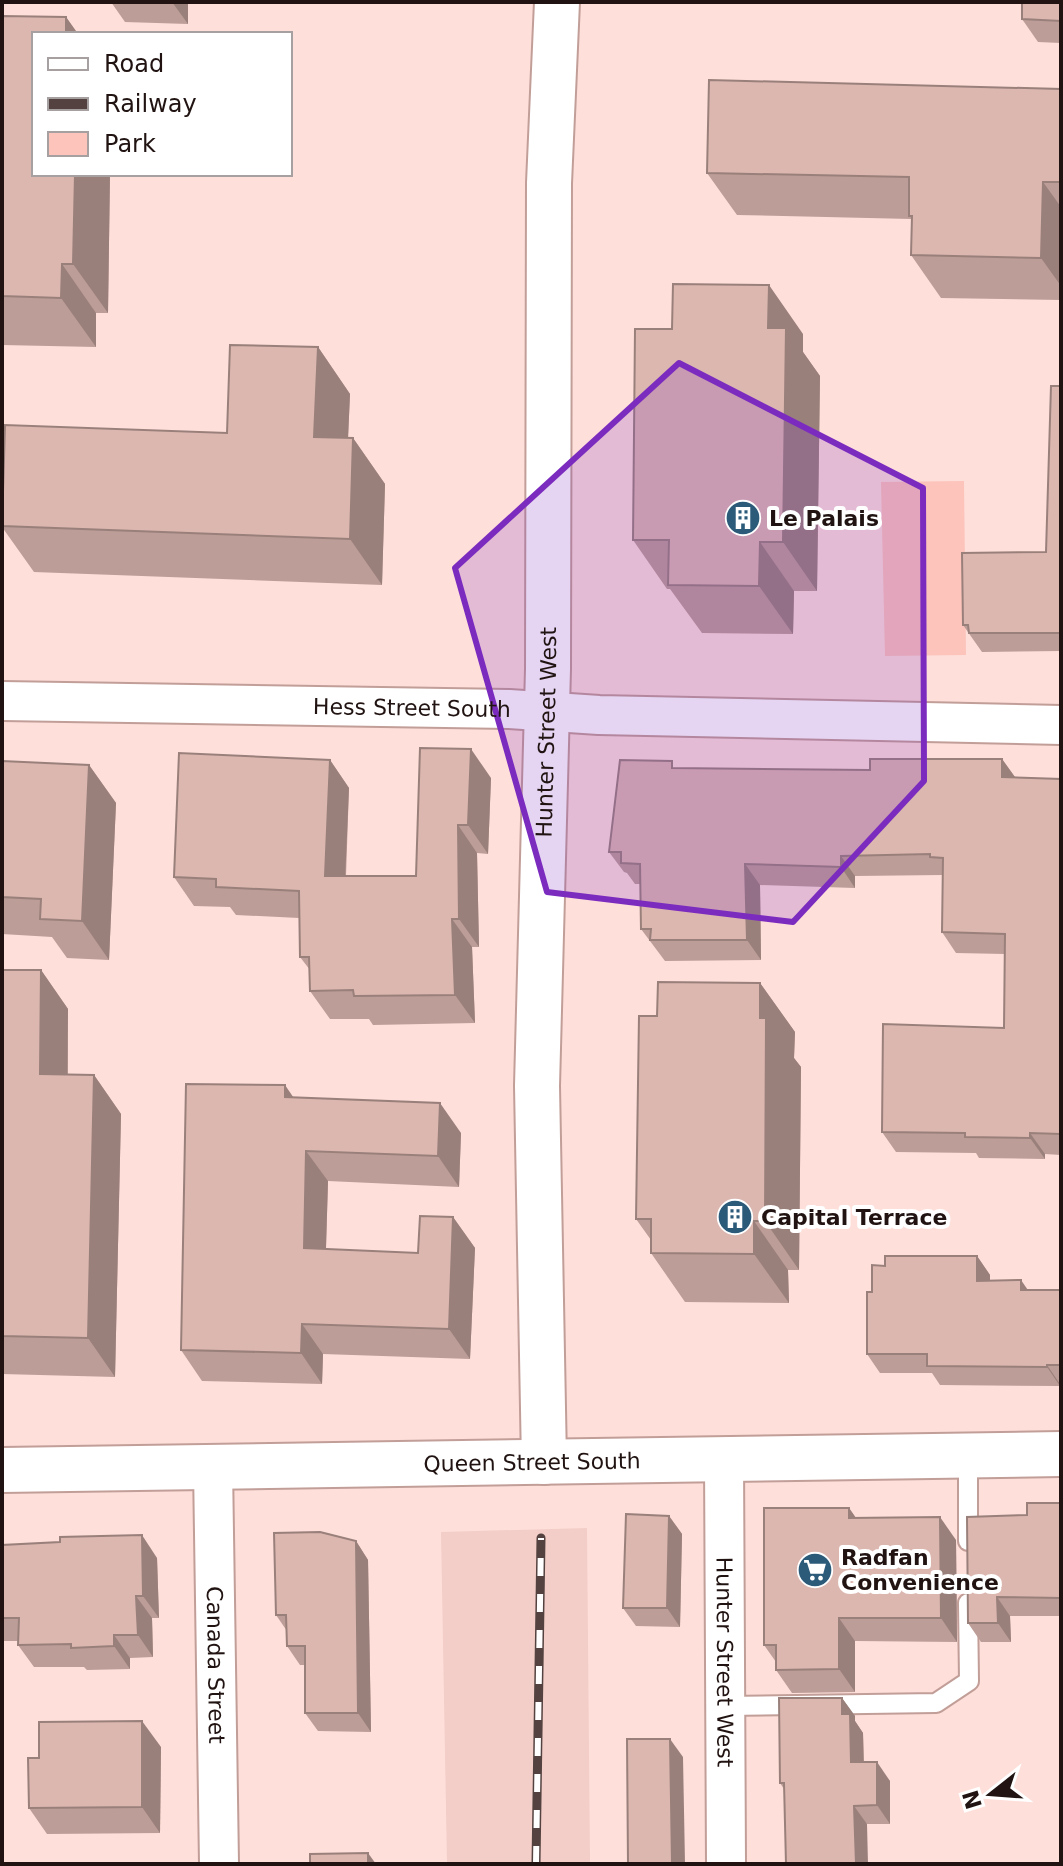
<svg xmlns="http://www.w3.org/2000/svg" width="1063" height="1866" font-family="'DejaVu Sans',sans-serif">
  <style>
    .built { fill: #f3cec8 }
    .green { fill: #fcc4bb }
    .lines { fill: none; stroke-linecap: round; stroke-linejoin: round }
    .lane-casing { stroke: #c29e98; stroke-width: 22 }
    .street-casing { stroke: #c29e98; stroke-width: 42 }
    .secondary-casing { stroke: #c29e98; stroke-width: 48 }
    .lane { stroke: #fff; stroke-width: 18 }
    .street { stroke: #fff; stroke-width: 38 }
    .secondary { stroke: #fff; stroke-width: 44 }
    .rail-casing { stroke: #53423f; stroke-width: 9 }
    .rail { stroke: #fff; stroke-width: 6; stroke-dasharray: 18; stroke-linecap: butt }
    .wall { fill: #bd9d97 }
    .shaded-wall { fill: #9a807b }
    .building { fill: #dcb7b0; stroke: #9a807b; stroke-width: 2 }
    .marked { fill: #7b2cbf; fill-opacity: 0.2; stroke: #7b2cbf; stroke-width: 6; stroke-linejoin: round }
    .labels { text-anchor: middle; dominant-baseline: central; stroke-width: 8; stroke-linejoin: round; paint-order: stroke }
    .poi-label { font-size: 22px; font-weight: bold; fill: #201311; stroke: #fff; text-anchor: start }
    .street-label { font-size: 22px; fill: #201311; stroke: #fff }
  </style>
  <rect width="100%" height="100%" fill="#fedfda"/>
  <polygon class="built" points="587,1528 590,1864 447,1864 441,1532"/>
  <polygon class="green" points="964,481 966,655 885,656 881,482"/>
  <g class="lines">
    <defs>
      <g id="lane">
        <polyline points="968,1455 968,1541"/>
        <polyline points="725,1706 936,1703 969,1681 968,1603"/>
      </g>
      <g id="street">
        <path id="s1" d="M 2,701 L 509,709 L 599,715 L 1061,725"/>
        <path id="s2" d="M 724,1458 L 726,1864"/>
        <path id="s3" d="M 213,1467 L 219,1864"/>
      </g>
      <g id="secondary">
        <path id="s4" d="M 544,1462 L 537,1086 L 548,669 L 549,183 L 557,2"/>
        <path id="s5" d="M 2,1470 L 1061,1454"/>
      </g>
    </defs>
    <use href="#lane" class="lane-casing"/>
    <use href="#street" class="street-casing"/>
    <use href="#secondary" class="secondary-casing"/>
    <use href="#lane" class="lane"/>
    <use href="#street" class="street"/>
    <use href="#secondary" class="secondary"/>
    <defs>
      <polyline id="rail" points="536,1864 541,1538"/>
    </defs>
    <use href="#rail" class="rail-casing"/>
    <use href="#rail" class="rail"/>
  </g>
  <g class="wall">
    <polygon points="111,2 188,2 188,24 125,22"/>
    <polygon points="1061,2 1061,43 1038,42 1022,19"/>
    <polygon points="2,16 66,17 78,34 34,34 34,174 110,174 108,313 96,313 96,347 2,345"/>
    <polygon points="1061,89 1061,300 941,298 911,255 911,219 737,215 707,173"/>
    <polygon points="803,334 803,352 820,376 817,591 794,591 793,634 702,633 670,589 667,589 633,540"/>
    <polygon points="318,347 350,394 348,438 353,438 385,484 382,585 34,572 2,527 2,506 227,433"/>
    <polygon points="1061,386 1061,651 982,652 963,625 1046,552"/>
    <polygon points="1002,759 1015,777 1061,779 1061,1155 1045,1154 1045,1159 979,1158 976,1153 896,1152 882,1132 1004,1028 1005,954 956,953 942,932 942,875 855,876 855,888 760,885 761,960 665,961 641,929 640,884 635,884 627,873 624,872 609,852 677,768 870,770"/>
    <polygon points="330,760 349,788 346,876 416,876 491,778 488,854 477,853 479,947 472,947 475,1023 373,1025 369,1019 330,1019 310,991 310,970 300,957 299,918 236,915 230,907 194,906 174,877"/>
    <polygon points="2,761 89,765 116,803 109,960 67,958 52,937 2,934"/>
    <polygon points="2,970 41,970 68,1009 68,1074 94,1075 121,1114 115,1377 2,1374"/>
    <polygon points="760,983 795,1032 794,1058 801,1067 799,1270 788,1270 789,1303 685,1302 651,1253 651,1240 636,1219 657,1016"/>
    <polygon points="294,1098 461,1133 459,1187 328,1181 326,1249 418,1253 453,1217 475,1248 470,1359 323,1354 322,1384 202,1381 181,1350"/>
    <polygon points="977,1256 990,1275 990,1281 1027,1290 1061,1290 1060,1386 940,1385 932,1373 880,1373 867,1354 872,1292 885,1266"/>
    <polygon points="1061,1503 1061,1616 1010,1616 1011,1642 981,1642 968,1623 1027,1515"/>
    <polygon points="849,1508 856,1518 956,1540 957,1642 855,1641 855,1692 792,1693 776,1670 776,1662 764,1645"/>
    <polygon points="669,1516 682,1534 680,1627 636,1626 623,1608"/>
    <polygon points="356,1541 368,1560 371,1732 318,1731 305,1713 305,1665 300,1665 287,1646 287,1631 276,1615"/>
    <polygon points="2,1545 157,1558 159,1618 152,1618 153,1657 130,1658 130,1669 87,1670 84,1667 34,1667 18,1645 18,1641 2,1641"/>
    <polygon points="842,1698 855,1716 855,1721 863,1733 864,1762 890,1781 890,1824 867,1824 784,1789 780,1783"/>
    <polygon points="161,1747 160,1833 47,1834 29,1808 39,1758"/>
  </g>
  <g class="shaded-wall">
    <polygon points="172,2 188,2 188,24"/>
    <polygon points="66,17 78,34 66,34"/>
    <polygon points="75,174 110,174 108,313 73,264"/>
    <polygon points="1043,182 1061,207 1061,286 1041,258"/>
    <polygon points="62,264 96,313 96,347 61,298"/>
    <polygon points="769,285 803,334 803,352 820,376 817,591 783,542 768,328"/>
    <polygon points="318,347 350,394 346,483 314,437"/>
    <polygon points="353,438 385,484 382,585 350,539"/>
    <polygon points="760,542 794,591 793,634 759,586"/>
    <polygon points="471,749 491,778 488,854 468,825"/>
    <polygon points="1002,759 1017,780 1002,777"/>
    <polygon points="330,760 349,788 344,905 325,876"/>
    <polygon points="89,765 116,803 109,960 82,921"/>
    <polygon points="458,825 477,853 479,947 459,919"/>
    <polygon points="841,856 855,876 855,888 841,867"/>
    <polygon points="745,864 760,885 761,960 747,940"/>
    <polygon points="452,919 472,947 475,1023 455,995"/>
    <polygon points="41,970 68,1009 67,1112 40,1074"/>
    <polygon points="760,983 795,1032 794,1058 801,1067 799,1270 765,1221"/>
    <polygon points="94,1075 121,1114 115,1377 88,1338"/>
    <polygon points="285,1085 306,1116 285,1097"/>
    <polygon points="440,1103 461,1133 459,1187 438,1156"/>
    <polygon points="1030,1133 1045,1154 1045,1159 1030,1138"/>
    <polygon points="306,1151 328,1181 325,1279 304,1248"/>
    <polygon points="453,1217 475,1248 470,1359 449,1329"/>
    <polygon points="754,1221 788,1270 789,1303 754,1254"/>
    <polygon points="977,1256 990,1275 990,1299 977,1281"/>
    <polygon points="1021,1280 1034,1299 1021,1290"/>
    <polygon points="302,1324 323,1354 322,1384 301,1353"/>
    <polygon points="1047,1365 1060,1384 1060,1386 1047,1367"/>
    <polygon points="849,1508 865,1531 849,1518"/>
    <polygon points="669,1516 682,1534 680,1627 667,1608"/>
    <polygon points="940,1517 956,1540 957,1642 941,1618"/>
    <polygon points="142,1535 157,1558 159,1618 143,1596"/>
    <polygon points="356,1541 368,1560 371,1732 358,1713"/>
    <polygon points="136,1596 152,1618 153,1657 138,1635"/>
    <polygon points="997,1597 1010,1616 1011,1642 998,1623"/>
    <polygon points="839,1618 855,1641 855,1692 839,1669"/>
    <polygon points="114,1635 130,1658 130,1669 114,1646"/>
    <polygon points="842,1698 855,1716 855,1721 863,1733 864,1780 851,1762 842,1714"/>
    <polygon points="142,1721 161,1747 160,1833 142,1807"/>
    <polygon points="670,1739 683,1757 685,1864 672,1864"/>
    <polygon points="877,1762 890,1781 890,1824 877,1805"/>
    <polygon points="854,1806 867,1824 868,1864 856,1864"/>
    <polygon points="368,1853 376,1864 368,1864"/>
  </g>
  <g class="building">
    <polygon points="1022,2 1061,2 1061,21 1022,19"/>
    <polygon points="2,16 66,17 66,34 34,34 34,174 75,174 73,264 62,264 61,298 2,296"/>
    <polygon points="709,80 1061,89 1061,182 1043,182 1041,258 911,255 912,216 909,216 909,177 707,173"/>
    <polygon points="673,284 769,285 768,328 786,328 783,542 760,542 759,586 668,585 669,540 633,540 635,329 672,329"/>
    <polygon points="230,345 318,347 314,437 353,438 350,539 2,526 5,425 227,433"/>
    <polygon points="1051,386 1061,386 1061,633 969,633 968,625 963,625 962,553 1046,552"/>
    <polygon points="420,748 471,749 468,825 458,825 459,919 452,919 455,995 354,996 353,990 310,991 309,957 300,957 299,891 216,887 216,879 174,877 179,753 330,760 325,876 416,876"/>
    <polygon points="870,759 1002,759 1002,777 1061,779 1061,1134 1030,1133 1030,1138 965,1137 965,1133 882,1132 883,1024 1004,1028 1005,934 942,932 943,858 930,857 930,854 841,856 841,867 745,864 747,940 650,940 651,929 641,929 640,864 621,863 621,852 609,852 620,760 672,761 672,768 870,770"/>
    <polygon points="2,761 89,765 82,921 40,919 41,899 2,897"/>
    <polygon points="2,970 41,970 40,1074 94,1075 88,1338 2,1336"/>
    <polygon points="658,982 760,983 760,1018 766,1018 765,1221 754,1221 754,1254 651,1253 651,1219 636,1219 639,1016 657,1016"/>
    <polygon points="186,1084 285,1085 285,1097 440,1103 438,1156 306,1151 304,1248 418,1253 420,1216 453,1217 449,1329 302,1324 301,1353 181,1350"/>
    <polygon points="885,1256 977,1256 977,1281 1021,1280 1021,1290 1061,1290 1061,1365 1047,1365 1047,1367 927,1366 927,1354 867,1354 867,1292 872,1292 872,1265 885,1266"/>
    <polygon points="1027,1503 1061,1503 1061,1598 997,1597 998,1623 968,1623 967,1517 1027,1515"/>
    <polygon points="764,1508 849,1508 849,1518 940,1517 941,1618 839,1618 839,1669 776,1670 776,1645 764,1645"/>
    <polygon points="626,1514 669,1516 667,1608 623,1608"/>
    <polygon points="320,1532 356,1541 358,1713 305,1713 305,1646 287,1646 286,1615 276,1615 274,1533"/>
    <polygon points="142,1535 143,1596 136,1596 138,1635 114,1635 114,1646 71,1648 71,1644 18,1645 19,1618 2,1618 2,1545 60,1542 60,1537"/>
    <polygon points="779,1698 842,1698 842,1714 850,1714 851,1762 877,1762 877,1805 854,1806 856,1864 786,1864 784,1783 780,1783"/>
    <polygon points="142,1721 142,1807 29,1808 28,1758 39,1758 39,1722"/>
    <polygon points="627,1739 670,1739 672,1864 628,1864"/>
    <polygon points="368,1853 368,1864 310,1864 310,1854"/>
  </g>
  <path class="marked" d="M 679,363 L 923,488 L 924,781 L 793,922 L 547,892 L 455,568 Z"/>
  <defs>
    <symbol id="building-disc" viewBox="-11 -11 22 22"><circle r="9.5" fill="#2c5b7a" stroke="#fff"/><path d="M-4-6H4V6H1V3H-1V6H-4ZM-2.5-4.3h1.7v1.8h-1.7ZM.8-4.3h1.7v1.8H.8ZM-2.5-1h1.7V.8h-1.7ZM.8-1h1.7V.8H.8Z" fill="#fff"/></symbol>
    <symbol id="supermarket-disc" viewBox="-11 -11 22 22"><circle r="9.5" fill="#2c5b7a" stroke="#fff"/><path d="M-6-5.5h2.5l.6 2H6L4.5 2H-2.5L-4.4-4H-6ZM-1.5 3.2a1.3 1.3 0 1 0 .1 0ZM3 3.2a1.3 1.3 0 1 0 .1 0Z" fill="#fff"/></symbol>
  </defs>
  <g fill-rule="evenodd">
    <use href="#building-disc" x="723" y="498" width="40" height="40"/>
    <use href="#building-disc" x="715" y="1197" width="40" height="40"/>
    <use href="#supermarket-disc" x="795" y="1550" width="40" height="40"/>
  </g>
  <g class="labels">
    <g class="poi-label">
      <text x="769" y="518">Le Palais</text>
      <text x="761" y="1217">Capital Terrace</text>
      <text x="841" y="1557">Radfan<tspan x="841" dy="25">Convenience</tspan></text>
    </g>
    <g class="street-label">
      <text stroke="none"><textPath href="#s1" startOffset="410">Hess Street South</textPath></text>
      <text stroke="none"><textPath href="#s4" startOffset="730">Hunter Street West</textPath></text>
      <text stroke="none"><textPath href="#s5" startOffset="530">Queen Street South</textPath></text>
      <text stroke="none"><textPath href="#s2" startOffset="204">Hunter Street West</textPath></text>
      <text stroke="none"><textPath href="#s3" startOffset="198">Canada Street</textPath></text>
    </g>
  </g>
  <rect width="1063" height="1866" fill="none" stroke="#201311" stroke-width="8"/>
  <rect x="32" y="32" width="260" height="144" fill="#ffffff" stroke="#a6a1a0" stroke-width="2"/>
  <rect x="48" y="58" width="40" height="12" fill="#ffffff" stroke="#a6a1a0" stroke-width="2"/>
  <text x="104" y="72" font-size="24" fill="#201311">Road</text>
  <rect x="48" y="98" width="40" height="12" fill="#53423f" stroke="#a6a1a0" stroke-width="2"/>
  <text x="104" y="112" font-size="24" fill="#201311">Railway</text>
  <rect x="48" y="132" width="40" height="24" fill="#fcc4bb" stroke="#a6a1a0" stroke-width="2"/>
  <text x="104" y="152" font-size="24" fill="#201311">Park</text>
  <g transform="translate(991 1794) rotate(253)" stroke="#ffffff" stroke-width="6" paint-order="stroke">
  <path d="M0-6L14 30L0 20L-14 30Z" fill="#201311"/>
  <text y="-12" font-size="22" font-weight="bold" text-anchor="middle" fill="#201311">N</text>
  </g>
</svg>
